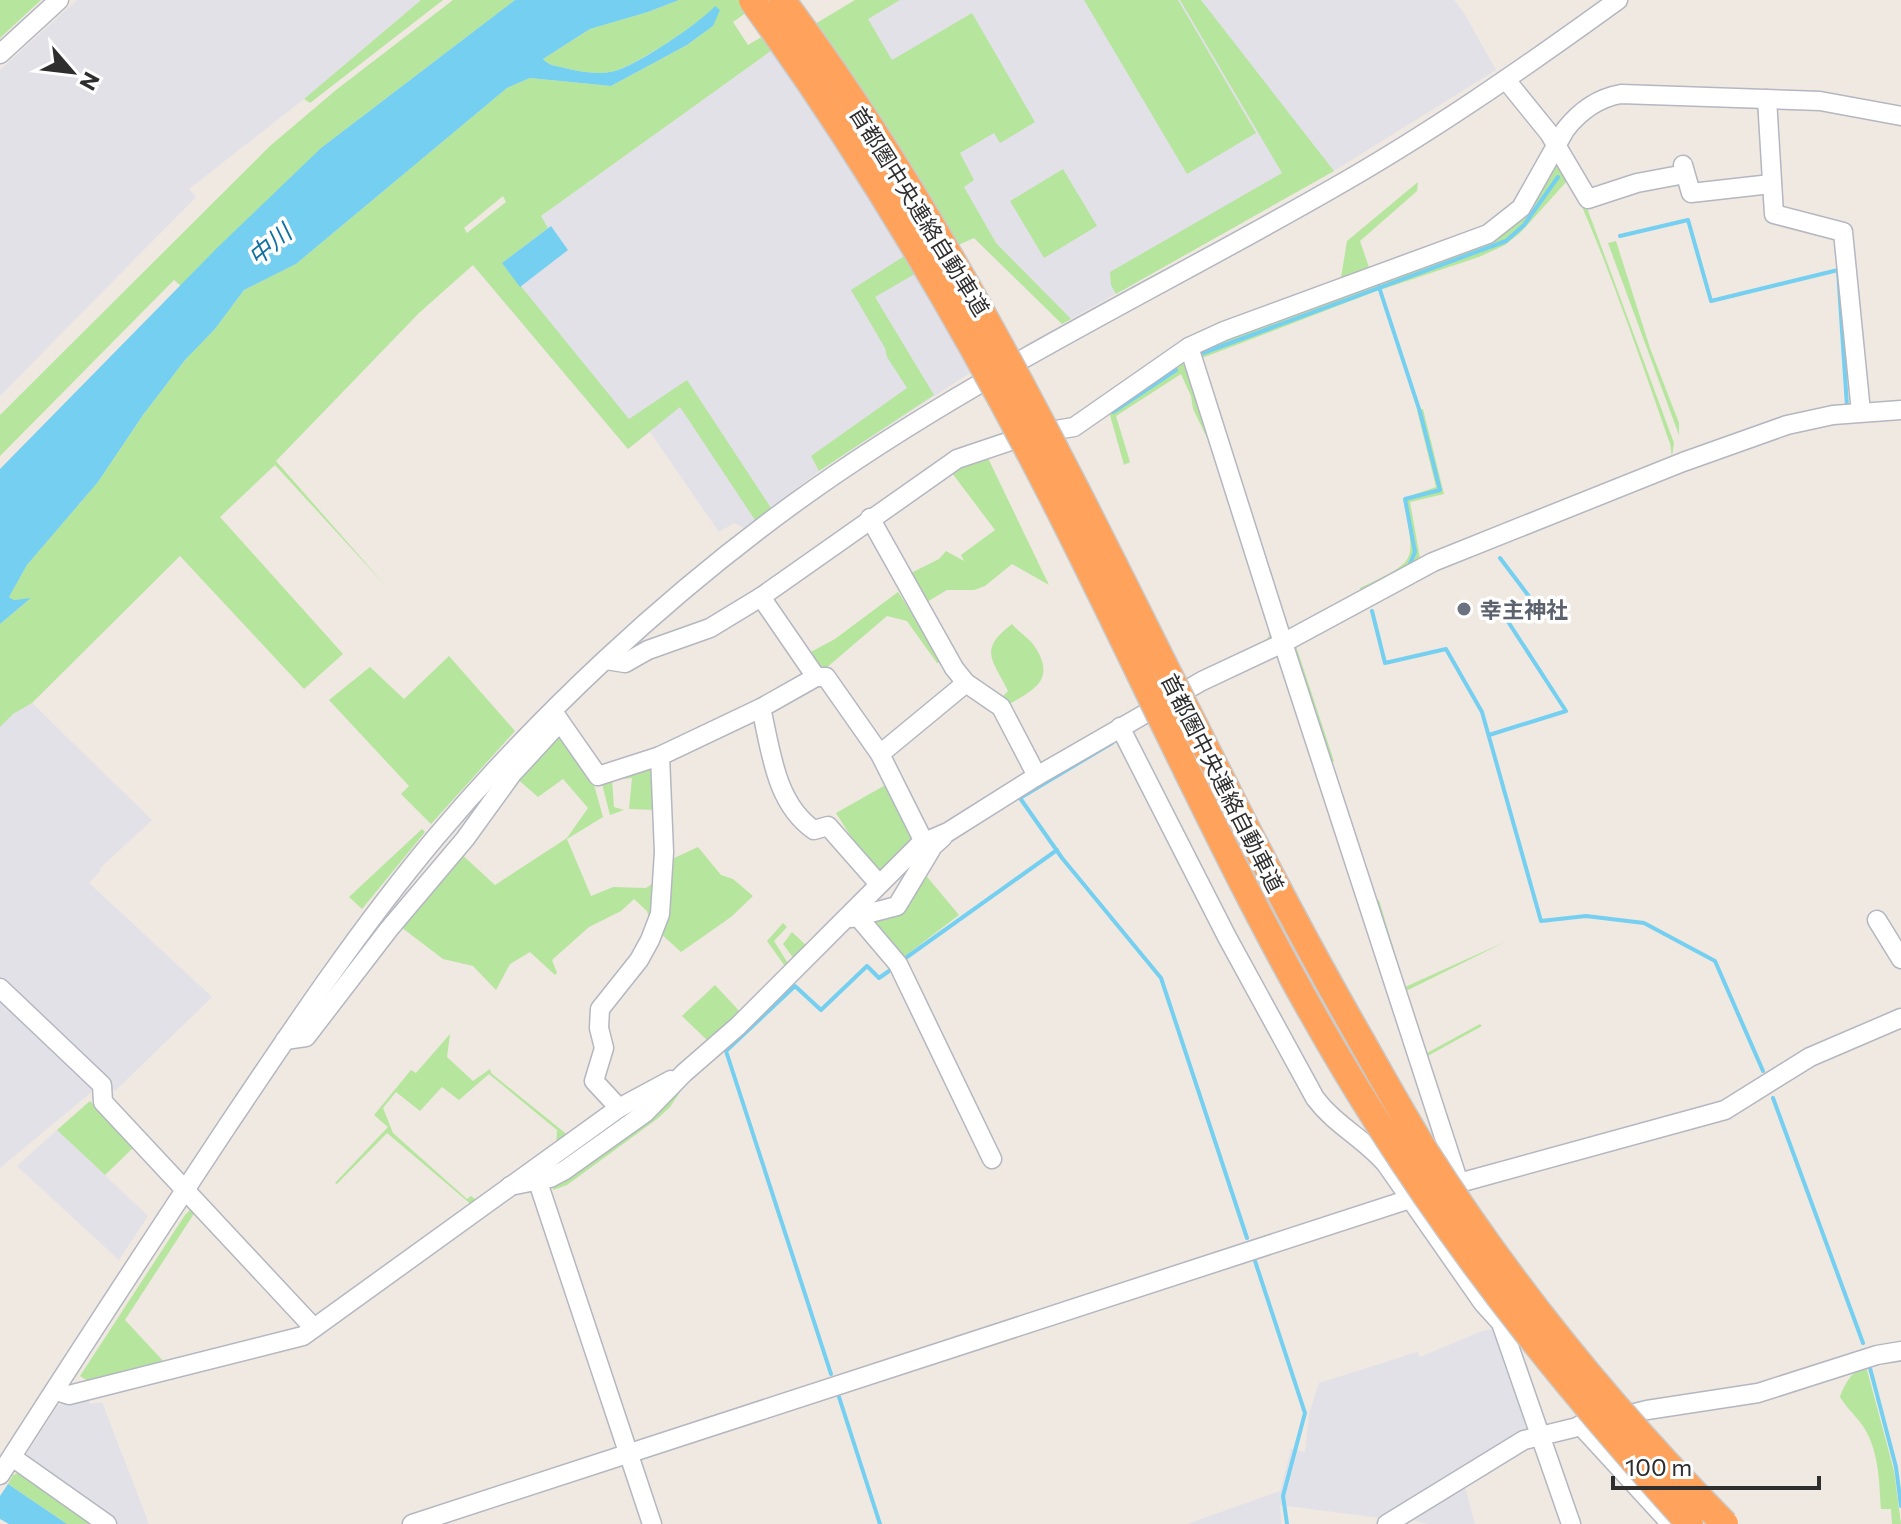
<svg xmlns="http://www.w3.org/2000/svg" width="1901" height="1524" font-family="Commissioner,'Noto Sans JP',sans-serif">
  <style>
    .industrial { fill: #e3e1e8 }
    .green { fill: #b6e59e; fill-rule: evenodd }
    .water { fill: #75cff0 }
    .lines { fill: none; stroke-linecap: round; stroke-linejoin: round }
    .stream { stroke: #75cff0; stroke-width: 4 }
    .minor-casing { stroke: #b4b7c1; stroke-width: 21 }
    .minor { stroke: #fff; stroke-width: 18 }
    .highway-bridge-casing { stroke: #c9c9c9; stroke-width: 29; stroke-linecap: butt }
    .highway-bridge { stroke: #ffa35c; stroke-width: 26 }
    .worship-dot { fill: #6b7280; stroke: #fff; stroke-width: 3 }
    .labels { text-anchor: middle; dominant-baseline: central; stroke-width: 7; stroke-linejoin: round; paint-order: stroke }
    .street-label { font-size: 22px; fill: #2e2e2e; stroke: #fff }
    .worship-label { font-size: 22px; font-weight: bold; fill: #5b616d; stroke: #fff; text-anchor: start }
    .water-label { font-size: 24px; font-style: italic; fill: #0d6fa3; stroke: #fff }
  </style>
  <rect width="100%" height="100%" fill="#efe9e1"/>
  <g class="industrial">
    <polygon points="77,0 421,0 304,99 189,189 196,197 0,396 0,70"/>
    <polygon points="856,0 1454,0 1464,13 1496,70 1334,171 1062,324 974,238 958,245 892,138 815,24"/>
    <polygon points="775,48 820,114 976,369 822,469 744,528 734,523 719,532 650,432 628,449 473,265"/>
    <polygon points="32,703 152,820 100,868 101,870 89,883 212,997 115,1091 0,981 0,727 13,714"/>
    <polygon points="0,997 95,1089 0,1168"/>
    <polygon points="57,1130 148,1216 119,1260 17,1166"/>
    <polygon points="1498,1328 1532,1429 1388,1519 1280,1505 1282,1524 1187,1524 1280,1491 1291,1449 1305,1452 1309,1414 1319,1383 1417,1352 1420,1357 1482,1331"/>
    <polygon points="88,1396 90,1404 102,1402 149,1524 115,1524 23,1460 58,1405"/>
    <polygon points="1465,1487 1475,1524 1428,1524 1409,1519"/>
  </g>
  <g class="green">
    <polygon points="0,0 41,0 0,38"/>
    <polygon points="421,0 443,0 310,103 304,99"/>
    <polygon points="453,0 515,0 321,148 181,286 174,280 0,456 0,415 270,146 336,90"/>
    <path d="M 679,0 L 764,0 L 733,22 L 748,45 L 765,35 L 775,48 L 541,216 L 548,228 L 502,263 L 629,419 L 687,380 L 771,508 L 755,520 L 680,407 L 628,449 L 473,265 L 419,313 L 276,461 L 385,585 L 275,465 L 220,517 L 343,654 L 304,689 L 180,556 L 32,703 L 13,714 L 0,727 L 0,624 L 30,599 L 14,600 L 9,597 L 27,565 L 98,482 L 143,415 L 185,360 L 215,329 L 244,290 L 296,264 L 507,88 L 530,78 L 611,86 L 687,45 L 713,26 L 715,7 C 700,23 636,65 615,71 C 599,75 581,72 565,68 C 557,66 549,66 543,59 L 590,29 L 648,12 ZM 503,196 L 506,202 L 467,233 L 464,228 Z"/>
    <polygon points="855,0 900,0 868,19 892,60 972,13 1035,122 1000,143 994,133 960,153 974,180 964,187 996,243 1071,319 1062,324 974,238 958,245 892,138 815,24"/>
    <polygon points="1084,0 1178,0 1256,133 1187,174"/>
    <polygon points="1180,0 1201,0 1334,171 1116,294 1111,285 1110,272 1282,173"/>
    <path d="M 1562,163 L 1573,176 L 1583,197 L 1674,443 L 1672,457 L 1670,443 C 1658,409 1583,190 1567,181 L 1521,232 L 1505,245 L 1479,257 L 1374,292 L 1202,358 L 1283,620 L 1290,629 L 1362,596 L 1360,588 C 1422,558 1413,564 1404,498 L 1436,487 L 1417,410 L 1423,409 L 1444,494 L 1410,502 L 1421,564 L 1291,631 L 1282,628 L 1194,357 L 1196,350 L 1209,341 L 1489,238 C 1520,220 1535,194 1554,164 Z"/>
    <polygon points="1063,169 1097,226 1044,258 1010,201"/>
    <polygon points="1418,182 1417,191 1360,241 1371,273 1340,284 1347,241"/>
    <polygon points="1616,241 1650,348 1679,423 1679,435 1608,243"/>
    <polygon points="909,253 920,271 875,297 934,395 819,471 811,456 907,388 887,357 885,348 851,290"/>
    <polygon points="1172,364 1183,364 1189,370 1275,633 1273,638 1265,642 1271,633 1208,440 1193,409 1191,396 1181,374 1116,416 1130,462 1124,465 1108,408"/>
    <polygon points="986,454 1049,585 1012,564 985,586 974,590 947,590 920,606 903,577 939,559 946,551 964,561 961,555 995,530 949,469"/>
    <polygon points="898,592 944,662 937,663 907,621 887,616 825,669 814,665 807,654 835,639"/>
    <path d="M 1012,624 C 1019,633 1030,638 1035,647 C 1057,681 1032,691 1006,706 L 999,700 L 1008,691 C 992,658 978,650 1012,624 Z"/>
    <polygon points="1295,643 1334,761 1330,763 1290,652"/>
    <polygon points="449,656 515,731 431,824 401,794 409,786 329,700 370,667 404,699"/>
    <polygon points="558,733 593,781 603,817 567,839 591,896 613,887 646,888 658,880 652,928 647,911 634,899 621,911 589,927 552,960 557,973 555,975 530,952 510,964 496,990 473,966 443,959 397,924 458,851 495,885 567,838 588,808 563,779 538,797 515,777"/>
    <polygon points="654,766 656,810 629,809 632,778 612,780 614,807 624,810 610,815 601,780"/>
    <polygon points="889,783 916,838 876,876 836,813"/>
    <polygon points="422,829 425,832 362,909 349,897"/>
    <polygon points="698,847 721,875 733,879 753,896 731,917 681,952 659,932 670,860"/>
    <polygon points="923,872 959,915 901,959 873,927 876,919"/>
    <polygon points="1379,900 1405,987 1507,941 1406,991 1427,1053 1480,1024 1482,1026 1424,1058 1373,902"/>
    <polygon points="783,923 787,927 774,941 789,965 787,969 767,941"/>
    <polygon points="792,932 809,948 794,959 783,944"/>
    <polygon points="715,985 742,1014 709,1042 682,1016"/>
    <polygon points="450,1034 447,1057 473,1081 490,1069 491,1073 570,1137 556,1147 557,1130 489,1074 459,1100 442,1087 420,1111 396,1092 383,1108 393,1133 467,1199 471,1196 479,1202 473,1206 387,1133 337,1184 335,1183 388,1127 374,1115 411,1070 416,1073"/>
    <polygon points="686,1083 670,1107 657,1119 567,1185 553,1190 552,1183"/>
    <polygon points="90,1101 134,1147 105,1175 57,1130"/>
    <polygon points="191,1209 197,1209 125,1320 166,1364 88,1381 80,1376 185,1215"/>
    <path d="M 1866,1366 L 1894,1471 L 1901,1524 L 1892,1524 L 1891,1509 L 1881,1509 C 1879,1480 1879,1446 1860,1422 C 1853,1413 1846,1407 1840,1397 C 1844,1385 1852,1370 1866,1366 Z"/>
    <polygon points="20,1472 99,1524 67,1524 8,1484 13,1475"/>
  </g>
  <g class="water">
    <path d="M 515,0 L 679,0 L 648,12 L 590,29 L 543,59 C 549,66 557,66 565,68 C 581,72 599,75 615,71 C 637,65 700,23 715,6 L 720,10 L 713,26 L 687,45 L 611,86 L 530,78 L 507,88 L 296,264 L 244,290 L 215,329 L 185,360 L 143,415 L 98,482 L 27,565 L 9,597 L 14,600 L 31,598 L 0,624 L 0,469 L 218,247 L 321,148 Z"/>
    <polygon points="551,226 568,250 520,287 502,263"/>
    <polygon points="8,1484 67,1524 9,1524 0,1519 0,1496"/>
  </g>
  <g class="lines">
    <g class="stream">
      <polyline points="1620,236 1688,220 1711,301 1838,270 1847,406"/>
      <polyline points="1379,287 1420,412 1440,490 1405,499 1415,552 1409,566"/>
      <polyline points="1203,353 1506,241 1524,225 1558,177"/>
      <polyline points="1113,412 1176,370"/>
      <polyline points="1372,611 1385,663 1446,649 1482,712 1541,921 1586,916 1644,923 1715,961 1763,1071"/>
      <polyline points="1489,735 1566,711 1505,617 1531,599 1500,558"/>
      <polyline points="1112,743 1020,798 1062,858 1161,978 1247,1238"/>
      <polyline points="907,957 1057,850"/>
      <polyline points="1773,1098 1863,1343"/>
      <polyline points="1255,1261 1305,1413 1283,1496 1287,1524"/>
      <polyline points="1870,1368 1896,1467 1901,1506"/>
      <polyline points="831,1374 726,1051 795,986 821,1010 867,966 879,978 889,971"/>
      <polyline points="839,1397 880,1524"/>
    </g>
    <defs>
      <g id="minor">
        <polyline points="0,54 59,0"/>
        <polyline points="1506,80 1549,133 1588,199 1637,183 1685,174"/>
        <polyline points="1767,99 1774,214 1843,232 1861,412"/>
        <polyline points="1683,165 1691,193 1771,184"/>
        <polyline points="1189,347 1283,643 1459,1183"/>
        <polyline points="870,518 954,668 966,683 1001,707 1037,776"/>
        <polyline points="761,597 816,677 826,677 880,754 966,683"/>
        <path d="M 606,660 L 625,663 L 648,650 L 710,628 L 761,597 L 957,459 L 1031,434 L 1074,427 L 1189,347 L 1224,331 L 1488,234 L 1521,208 L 1565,130 C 1579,112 1598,98 1621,94 L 1820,101 L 1901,116"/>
        <path d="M 761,708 C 771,750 775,803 814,830 L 828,826 L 879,884"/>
        <polyline points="554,713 598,776 660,756 761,708 816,677"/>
        <path d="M 1120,727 L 1227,937 L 1315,1098 C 1335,1125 1365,1139 1386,1164 L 1483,1303 L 1501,1323 L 1571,1524"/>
        <polyline points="880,754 928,850"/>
        <polyline points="853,911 898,964 992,1159"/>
        <polyline points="851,918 897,906 933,846 943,837"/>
        <polyline points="1877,920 1901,959"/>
        <polyline points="0,988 102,1085 103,1102 314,1328"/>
        <polyline points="285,1040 306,1037 389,929 465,839 512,774 560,722"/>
        <polyline points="619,1108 594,1081 604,1048 599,1028 600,1009 639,960 650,940 660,914 664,852 660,756"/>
        <polyline points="534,1170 652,1524"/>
        <polyline points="510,1186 550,1178 565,1170 645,1113 684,1073 738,1026 920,844 948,832 1037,776 1202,681 1283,643 1433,562 1683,462 1787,425 1833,415 1901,410"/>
        <polyline points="56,1391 69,1395 303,1336 619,1108 671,1080"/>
        <polyline points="1580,1425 1671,1524"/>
        <polyline points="12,1457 107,1524"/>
        <path d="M 0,1475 C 74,1359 150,1243 226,1128 C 293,1028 359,929 436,837 C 540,714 665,597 796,502 C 963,381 1150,293 1328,191 C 1429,134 1524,68 1618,0"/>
        <polyline points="412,1524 1459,1183 1725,1110 1810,1057 1901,1018"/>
        <polyline points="1387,1524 1524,1440 1647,1410 1758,1393 1877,1355 1901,1351"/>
      </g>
    </defs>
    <use href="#minor" class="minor-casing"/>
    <use href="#minor" class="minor"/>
    <defs>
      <g id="highway-bridge">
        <path d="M 752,0 C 865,156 963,322 1051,494 C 1159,705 1252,926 1380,1126 C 1472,1271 1575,1397 1690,1524"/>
        <path d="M 782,0 C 1018,315 1159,686 1353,1026 C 1377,1068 1400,1110 1425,1151 C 1511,1286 1613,1411 1725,1524"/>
      </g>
    </defs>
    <use href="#highway-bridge" class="highway-bridge-casing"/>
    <use href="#highway-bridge" class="highway-bridge"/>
  </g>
  <circle class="worship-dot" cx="1464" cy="609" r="8"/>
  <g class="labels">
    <g class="street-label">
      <text transform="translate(920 211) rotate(58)">首都圏中央連絡自動車道</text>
      <text transform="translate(1223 783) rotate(63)">首都圏中央連絡自動車道</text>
    </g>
    <g class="worship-label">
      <text x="1480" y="609">幸主神社</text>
    </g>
    <g class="water-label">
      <text transform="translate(269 244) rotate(-40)">中川</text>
    </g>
  </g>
  <g transform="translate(72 72) rotate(118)" stroke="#ffffff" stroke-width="6" paint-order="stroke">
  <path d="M0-6L14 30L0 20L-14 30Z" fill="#2e2e2e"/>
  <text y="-12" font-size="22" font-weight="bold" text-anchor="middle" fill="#2e2e2e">N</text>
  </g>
  <path d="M1613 1476v12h206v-12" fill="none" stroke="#2e2e2e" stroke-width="4"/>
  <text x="1625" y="1476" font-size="24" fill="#2e2e2e" stroke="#ffffff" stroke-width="6" paint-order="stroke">100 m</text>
</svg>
